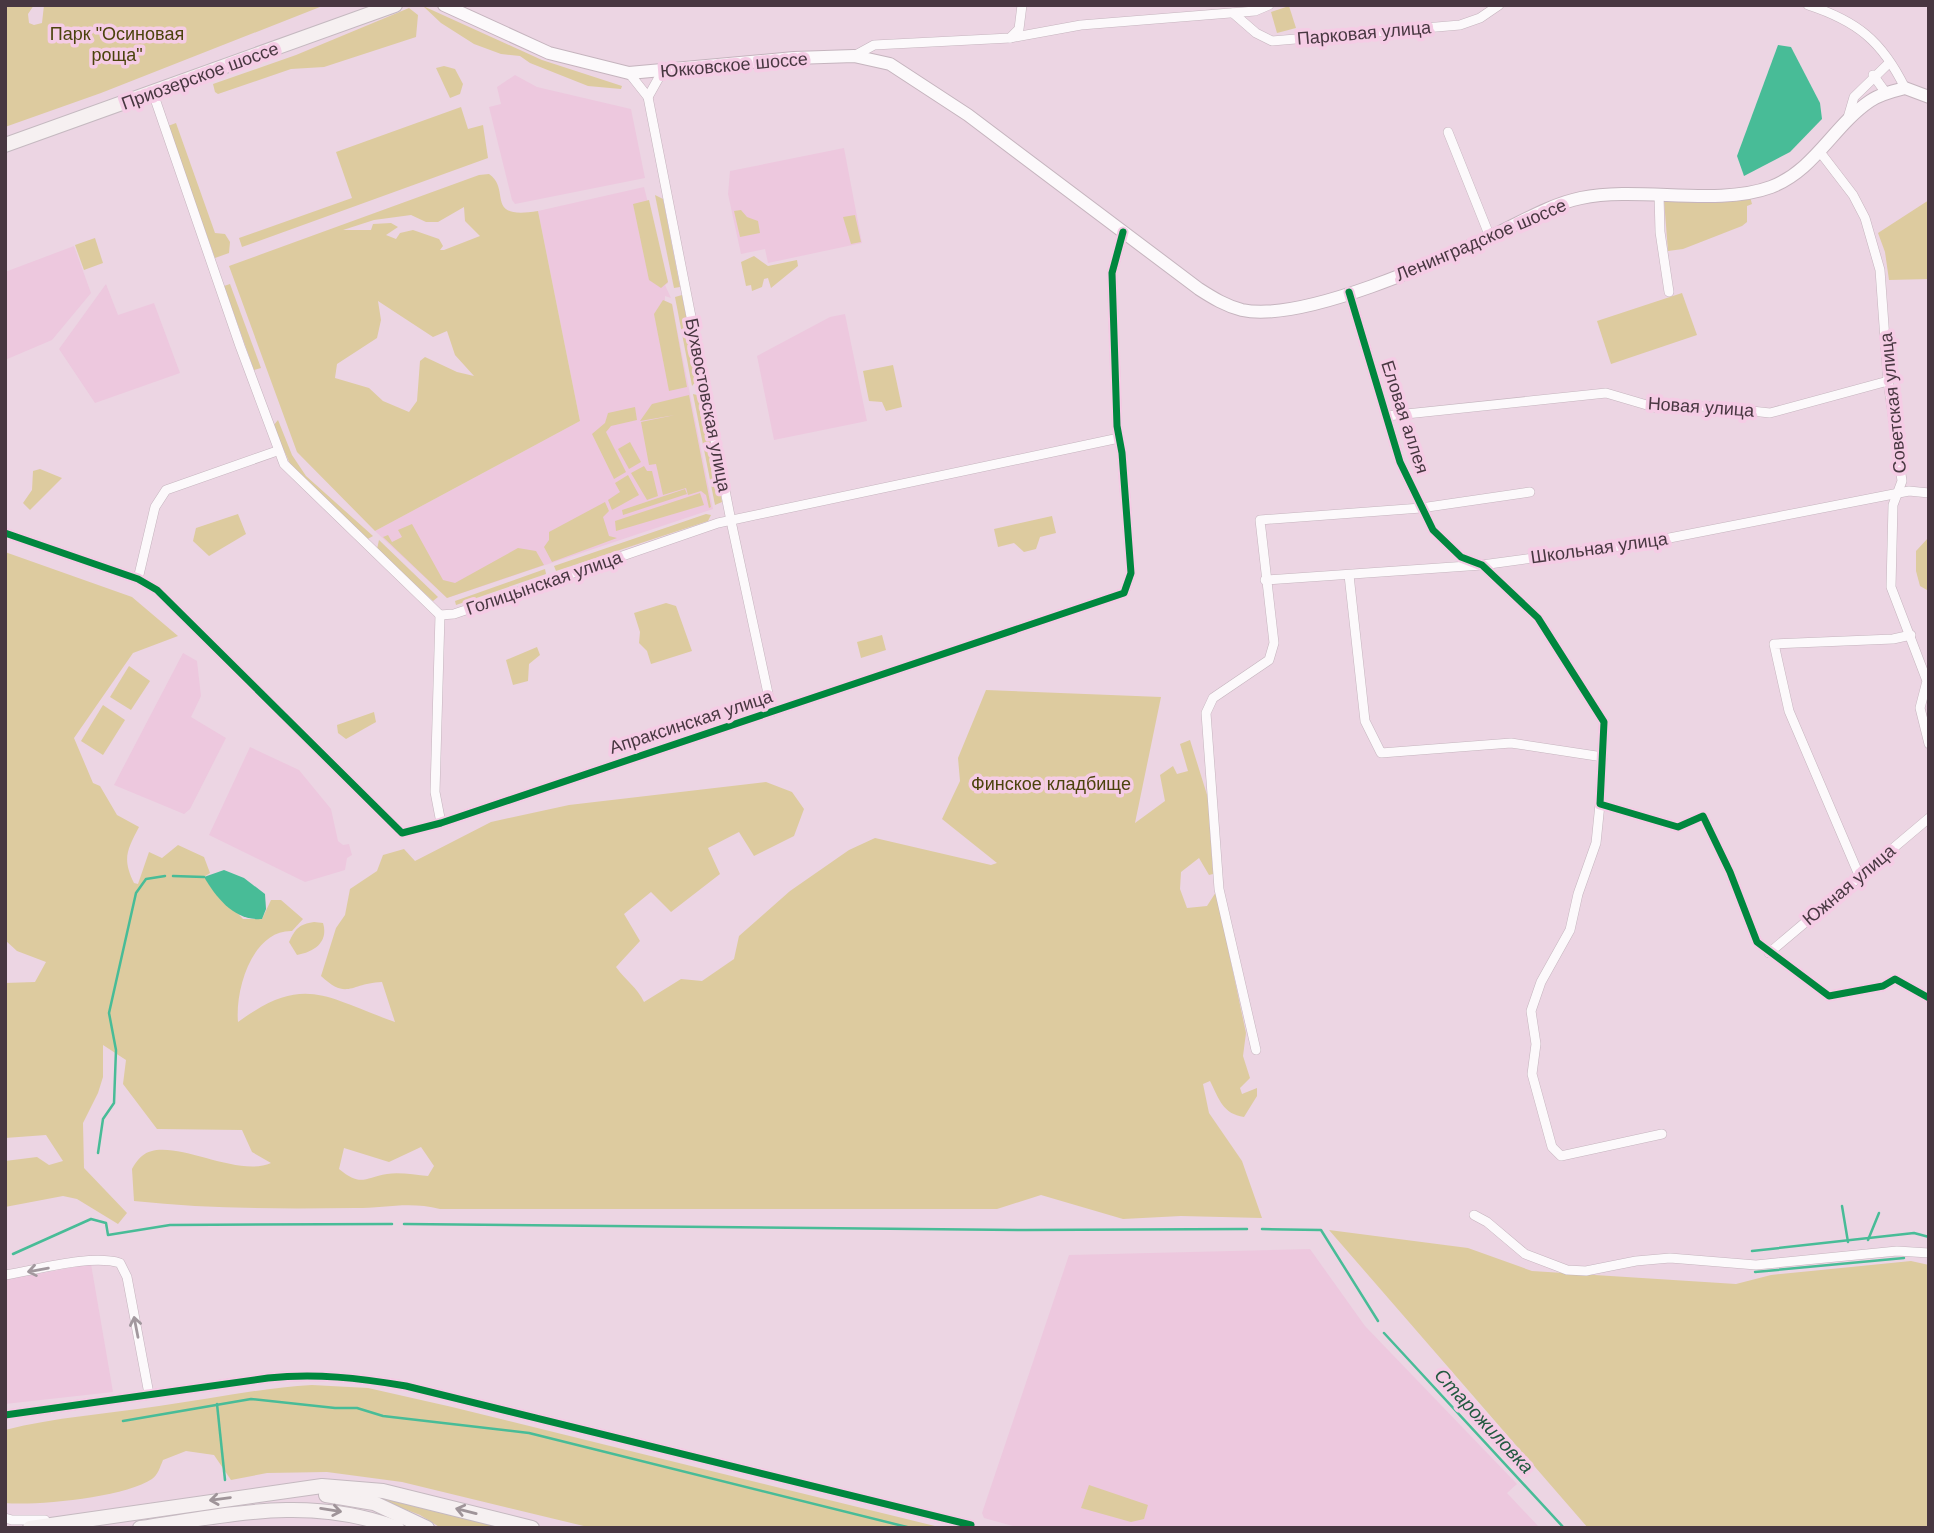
<svg xmlns="http://www.w3.org/2000/svg" width="1934" height="1533" font-family="Helvetica,sans-serif">
  <style>
    .built { fill: #edc8de }
    .green { fill: #ddcb9f; fill-rule: evenodd }
    .water { fill: #48bc97 }
    .lines { fill: none; stroke-linecap: round; stroke-linejoin: round }
    .stream { stroke: #48bc97; stroke-width: 2.5 }
    .minor-casing { stroke: #c5b4be; stroke-width: 10 }
    .secondary-casing { stroke: #c5b4be; stroke-width: 14 }
    .primary-casing { stroke: #c5b9c0; stroke-width: 16 }
    .minor { stroke: #fcf9fb; stroke-width: 9 }
    .secondary { stroke: #fcf9fb; stroke-width: 12 }
    .primary { stroke: #f6f0f1; stroke-width: 14 }
    .cycleway-casing { stroke: #f5cce5; stroke-width: 11 }
    .cycleway { stroke: #00873e; stroke-width: 7 }
    .oneway { stroke: #a2989e }
    .oneway2 { stroke: #9f9499 }
    .labels { text-anchor: middle; dominant-baseline: central; stroke-width: 7; stroke-linejoin: round; paint-order: stroke }
    .street-label { font-size: 18px; fill: #483741; stroke: #f5cce5 }
    .park-label { font-size: 18px; fill: #4b430d; stroke: #f5cce5 }
    .water-label { font-size: 19px; font-style: italic; fill: #225940; stroke: #f5cce5 }
  </style>
  <rect width="100%" height="100%" fill="#ecd5e3"/>
  <g class="built">
    <polygon points="515,75 537,87 631,109 645,178 515,204 512,200 489,107 501,104 497,87"/>
    <polygon points="844,148 862,243 768,263 765,249 741,254 728,194 730,171"/>
    <polygon points="644,187 668,283 665,285 671,298 665,296 665,301 672,304 713,509 447,598 375,531 580,421 538,211"/>
    <polygon points="74,246 91,293 52,340 5,360 5,272"/>
    <polygon points="106,284 118,315 154,303 180,373 95,403 59,349"/>
    <polygon points="845,314 867,421 774,440 757,356 830,317"/>
    <polygon points="183,653 197,661 201,696 191,717 226,738 190,809 184,814 114,785"/>
    <polygon points="250,747 299,770 331,809 338,841 343,845 349,844 352,855 347,858 345,870 305,882 209,835"/>
    <polygon points="1310,1249 1365,1326 1517,1484 1507,1493 1540,1528 1020,1528 984,1518 982,1513 1069,1255"/>
    <polygon points="91,1264 113,1392 5,1404 5,1280"/>
  </g>
  <g class="green">
    <polygon points="5,5 34,5 28,14 29,23 34,25 42,23 44,5 325,5 101,93 5,127"/>
    <polygon points="423,6 542,60 622,86 621,89 588,86 530,63 520,56 501,54 474,44 441,23"/>
    <polygon points="1289,6 1296,28 1277,33 1271,12"/>
    <polygon points="409,8 418,15 416,37 324,67 291,69 218,94 215,92 213,84 296,55"/>
    <polygon points="444,66 455,69 463,84 460,94 450,98 436,68"/>
    <polygon points="461,107 468,129 483,125 488,158 242,247 239,238 352,198 336,152"/>
    <polygon points="176,123 215,233 225,234 230,242 229,253 215,258 168,126"/>
    <path d="M 489,174 C 512,190 483,220 538,211 L 580,421 L 375,531 L 297,452 L 229,266 L 479,175 ZM 464,207 L 465,221 L 480,236 L 444,250 L 440,250 L 443,246 L 439,239 L 413,230 L 400,233 L 396,239 L 386,235 L 398,227 L 391,223 L 373,224 L 371,230 L 343,230 L 374,220 L 411,215 L 426,222 L 438,222 ZM 378,301 L 433,337 L 447,331 L 455,355 L 474,376 L 457,372 L 425,357 L 420,361 L 417,401 L 409,412 L 383,401 L 369,388 L 335,378 L 337,364 L 377,338 L 381,320 Z"/>
    <polygon points="655,195 663,199 680,287 674,288"/>
    <polygon points="1750,197 1752,204 1747,206 1747,222 1742,226 1683,249 1668,251 1664,200"/>
    <polygon points="649,200 668,282 661,288 649,280 633,204"/>
    <polygon points="1929,200 1929,279 1889,280 1885,252 1878,233"/>
    <polygon points="741,210 747,217 758,221 760,233 740,237 734,211"/>
    <polygon points="855,215 861,242 851,244 843,217"/>
    <polygon points="95,238 103,263 84,270 75,245"/>
    <polygon points="754,256 768,266 797,260 798,266 771,288 768,278 764,279 762,287 752,291 751,285 746,286 741,262"/>
    <polygon points="230,284 261,368 254,370 224,286"/>
    <polygon points="1682,293 1697,335 1611,364 1597,321"/>
    <polygon points="682,295 698,379 692,386 675,297"/>
    <polygon points="663,300 672,304 687,387 669,391 654,314"/>
    <polygon points="893,365 902,407 886,411 882,402 869,401 863,371"/>
    <polygon points="693,394 701,396 722,502 715,505"/>
    <polygon points="689,395 711,507 709,508 706,495 701,491 688,495 686,488 663,495 656,464 649,465 641,422 675,415 640,421 652,404"/>
    <polygon points="635,407 637,420 611,426 606,432 626,472 614,479 592,434 605,423 608,413"/>
    <polygon points="278,420 292,455 306,476 373,536 366,540 292,468 273,426"/>
    <polygon points="630,442 641,462 629,469 618,449"/>
    <polygon points="644,466 647,471 652,471 658,496 647,500 631,473"/>
    <polygon points="40,469 62,478 30,510 23,503 32,490 33,471"/>
    <polygon points="628,475 639,495 612,510 608,500 620,492 615,483"/>
    <polygon points="685,489 687,494 623,515 622,510"/>
    <polygon points="700,493 704,505 616,531 615,521"/>
    <polygon points="605,502 609,511 603,517 609,536 617,538 552,562 544,547 549,540 549,532"/>
    <polygon points="238,514 246,534 209,556 193,541 196,528"/>
    <polygon points="706,514 711,515 708,521 556,571 554,566"/>
    <polygon points="1052,516 1056,533 1040,537 1036,549 1024,552 1014,543 998,547 994,529"/>
    <polygon points="412,524 443,580 455,583 518,548 536,551 544,565 447,598 383,537 388,535 392,542 402,537 398,530"/>
    <polygon points="1929,537 1929,589 1927,590 1920,586 1916,571 1916,551"/>
    <polygon points="379,540 438,597 433,601 377,549"/>
    <path d="M 5,552 L 132,597 L 178,636 L 133,653 L 74,738 L 93,783 L 100,786 L 117,815 L 139,827 C 127,850 122,859 134,883 L 138,884 L 149,852 L 162,858 L 178,845 L 204,857 L 210,873 L 204,877 L 243,919 L 262,919 L 271,900 L 281,900 L 303,919 L 292,931 C 252,930 235,990 238,1022 C 305,973 326,998 395,1022 L 382,982 C 350,983 348,1001 321,976 L 336,928 L 345,915 L 350,889 L 377,871 L 383,855 L 404,849 L 415,861 L 491,822 L 569,805 L 766,782 L 792,792 L 804,809 L 794,836 L 754,856 L 739,832 L 708,848 L 720,874 L 671,912 L 651,892 L 624,914 L 640,941 L 616,967 C 626,981 637,987 644,1002 L 681,979 L 702,981 L 734,959 L 739,936 L 790,891 L 849,850 L 875,838 L 991,865 L 997,863 L 942,819 L 960,781 L 958,758 L 986,690 L 1161,697 L 1135,823 L 1165,801 L 1160,775 L 1173,766 L 1177,774 L 1188,771 L 1180,744 L 1190,740 L 1208,798 L 1213,874 L 1209,875 L 1199,858 L 1181,872 L 1180,889 L 1187,908 L 1207,906 L 1216,892 L 1246,1033 L 1243,1056 L 1250,1078 L 1240,1088 L 1242,1094 L 1257,1088 L 1257,1096 L 1244,1117 C 1223,1114 1219,1099 1210,1081 L 1203,1084 L 1209,1113 L 1242,1161 L 1262,1218 L 1181,1216 L 1123,1219 L 1041,1195 L 997,1209 L 440,1209 C 410,1201 385,1208 355,1208 C 282,1209 207,1209 134,1201 L 132,1169 C 134,1165 138,1159 142,1156 C 168,1134 235,1179 271,1163 L 252,1152 L 242,1130 L 157,1129 L 123,1084 L 126,1060 L 103,1045 L 103,1077 L 98,1093 L 83,1123 L 84,1168 L 127,1213 L 118,1224 L 77,1199 L 63,1196 L 5,1207 L 5,1161 L 37,1157 L 49,1165 L 63,1161 L 46,1135 L 5,1138 L 5,983 L 35,982 L 46,962 L 17,951 L 5,940 ZM 421,1147 L 434,1166 L 428,1176 C 415,1175 400,1172 387,1174 C 364,1178 361,1187 339,1169 L 344,1148 L 389,1162 Z"/>
    <polygon points="545,569 546,574 456,605 455,601"/>
    <polygon points="666,603 676,606 692,651 651,664 647,651 639,643 640,632 634,613"/>
    <polygon points="882,635 886,650 861,658 857,642"/>
    <polygon points="537,647 540,655 529,664 528,681 513,685 506,660"/>
    <polygon points="129,666 150,681 131,710 110,697"/>
    <polygon points="103,705 125,720 103,755 81,741"/>
    <polygon points="374,712 376,722 346,739 338,733 337,725"/>
    <path d="M 314,922 L 323,923 C 329,943 313,952 297,955 L 289,942 C 295,929 299,924 314,922 Z"/>
    <polygon points="1329,1230 1468,1248 1532,1271 1736,1284 1771,1275 1911,1261 1929,1265 1929,1528 1588,1528"/>
    <path d="M 312,1385 L 368,1388 L 452,1407 L 943,1528 L 592,1528 L 402,1482 L 327,1472 L 267,1473 L 231,1480 L 214,1455 L 186,1451 L 163,1460 C 160,1467 158,1475 152,1479 C 126,1497 37,1506 5,1503 L 5,1430 C 55,1417 107,1414 159,1406 C 210,1399 260,1388 312,1385 Z"/>
    <polygon points="1089,1485 1148,1505 1144,1519 1131,1522 1081,1508"/>
    <polygon points="363,1493 504,1528 441,1528 420,1515"/>
  </g>
  <g class="water">
    <polygon points="1778,45 1791,47 1820,103 1822,119 1790,152 1744,176 1737,156"/>
    <path d="M 224,870 L 244,878 L 265,894 L 266,909 L 262,919 C 235,921 217,899 204,877 Z"/>
  </g>
  <g class="lines">
    <g class="stream">
      <polyline points="173,876 204,877"/>
      <polyline points="98,1153 103,1119 114,1103 116,1050 109,1013 136,893 146,879 165,876"/>
      <polyline points="1842,1206 1848,1242"/>
      <polyline points="404,1224 1026,1230 1247,1229"/>
      <polyline points="1262,1229 1321,1230 1378,1321"/>
      <polyline points="1868,1240 1879,1213"/>
      <polyline points="1752,1251 1914,1233 1929,1237"/>
      <polyline points="13,1254 91,1219 106,1223 108,1235 170,1225 392,1224"/>
      <polyline points="1755,1272 1904,1258"/>
      <polyline points="1384,1333 1564,1528"/>
      <polyline points="217,1404 225,1480"/>
      <polyline points="123,1421 251,1399 335,1408 357,1408 383,1416 529,1433 911,1528"/>
    </g>
    <defs>
      <g id="minor">
        <path d="M 1808,5 C 1857,21 1882,41 1905,88"/>
        <polyline points="1233,13 1256,33 1272,41 1460,25 1480,18 1499,5"/>
        <polyline points="1010,38 1081,25 1255,11 1269,5"/>
        <polyline points="854,56 874,45 1010,38 1019,29 1022,5"/>
        <polyline points="629,73 648,97 731,521 772,712"/>
        <polyline points="1873,75 1886,93"/>
        <polyline points="153,93 240,346 284,464 440,615 454,614 718,523 1119,438"/>
        <polyline points="648,97 662,72"/>
        <polyline points="1847,121 1854,97 1889,63"/>
        <polyline points="1448,132 1490,237"/>
        <polyline points="1820,152 1853,195 1865,218 1880,270 1888,381 1902,481 1893,505 1891,587 1927,681 1920,708 1929,744"/>
        <polyline points="1659,194 1660,232 1669,292"/>
        <polyline points="1349,292 1400,462 1433,530 1461,557 1482,565 1538,618 1604,722 1600,804 1678,827 1703,816 1730,872 1757,942 1829,996 1883,986 1895,979 1929,998"/>
        <polyline points="1387,416 1606,393 1657,408 1705,406 1770,413 1888,381"/>
        <polyline points="5,533 138,579 157,590 402,833 441,823 1124,593 1131,573 1122,453 1117,426 1112,273 1123,232"/>
        <polyline points="1349,575 1365,721 1381,753 1511,743 1603,757"/>
        <polyline points="138,579 155,507 166,490 277,451"/>
        <polyline points="1265,580 1482,565 1649,542 1909,491 1929,493"/>
        <polyline points="440,615 435,792 441,823"/>
        <polyline points="1600,804 1596,843 1578,894 1570,930 1541,982 1531,1011 1536,1044 1532,1074 1552,1147 1561,1156 1662,1134"/>
        <polyline points="1859,875 1789,711 1774,644 1893,639 1911,635"/>
        <polyline points="1769,953 1929,818"/>
        <polyline points="1256,1050 1219,889 1206,713 1213,698 1269,660 1274,643 1260,520 1421,508 1530,492"/>
        <polyline points="1474,1215 1487,1222 1525,1254 1567,1270 1586,1271 1636,1261 1670,1258 1756,1265 1897,1251 1929,1253"/>
        <path d="M 5,1275 C 37,1270 90,1254 120,1263 L 127,1277 L 149,1394"/>
        <path d="M 5,1415 L 268,1378 C 316,1373 359,1378 406,1386 L 971,1525 L 970,1528"/>
        <polyline points="5,1518 12,1520 45,1520"/>
      </g>
      <path id="secondary" d="M 444,5 L 549,53 L 629,73 L 794,58 L 854,56 L 890,64 L 968,115 L 1199,289 C 1213,298 1226,306 1242,310 C 1303,323 1440,260 1498,233 C 1525,220 1552,204 1581,198 C 1639,186 1717,207 1771,187 C 1815,170 1833,126 1870,101 C 1880,94 1893,91 1905,88 L 1929,97"/>
      <g id="primary">
        <polyline points="5,145 395,5"/>
        <polyline points="326,1495 374,1503 427,1528"/>
        <polyline points="30,1528 322,1486 383,1491 532,1528"/>
        <path d="M 140,1528 C 230,1515 308,1495 397,1528"/>
      </g>
    </defs>
    <use href="#minor" class="minor-casing"/>
    <use href="#secondary" class="secondary-casing"/>
    <use href="#primary" class="primary-casing"/>
    <use href="#minor" class="minor"/>
    <use href="#secondary" class="secondary"/>
    <use href="#primary" class="primary"/>
    <defs>
      <g id="cycleway">
        <polyline points="1349,292 1400,462 1433,530 1461,557 1482,565 1538,618 1604,722 1600,804 1678,827 1703,816 1730,872 1757,942 1829,996 1883,986 1895,979 1929,998"/>
        <polyline points="5,533 138,579 157,590 402,833 441,823 1124,593 1131,573 1122,453 1117,426 1112,273 1123,232"/>
        <path d="M 5,1415 L 268,1378 C 316,1373 359,1378 406,1386 L 971,1525 L 970,1528"/>
      </g>
    </defs>
    <use href="#cycleway" class="cycleway-casing"/>
    <use href="#cycleway" class="cycleway"/>
  </g>
  <defs><path id="oneway-shaft" d="M-6 0H5M1.5-3L5.5 0L1.5 3" fill="none" stroke-width="1.6" stroke-linecap="round" stroke-linejoin="round" transform="scale(1.75)"/></defs>
  <g class="oneway">
    <use href="#oneway-shaft" transform="translate(38 1270) rotate(170)"/>
    <use href="#oneway-shaft" transform="translate(136 1327) rotate(-101)"/>
  </g>
  <g class="oneway2">
    <use href="#oneway-shaft" transform="translate(220 1499) rotate(172)"/>
    <use href="#oneway-shaft" transform="translate(331 1510) rotate(9)"/>
    <use href="#oneway-shaft" transform="translate(466 1511) rotate(-166)"/>
  </g>
  <g class="labels">
    <g class="street-label">
      <text transform="translate(1364 33) rotate(-5)">Парковая улица</text>
      <text transform="translate(734 65) rotate(-5)">Юкковское шоссе</text>
      <text transform="translate(200 76) rotate(-20)">Приозерское шоссе</text>
      <text transform="translate(1481 240) rotate(-23)">Ленинградское шоссе</text>
      <text transform="translate(1893 403) rotate(-96)">Советская улица</text>
      <text transform="translate(708 405) rotate(79)">Бухвостовская улица</text>
      <text transform="translate(1701 407) rotate(4)">Новая улица</text>
      <text transform="translate(1405 417) rotate(72)">Еловая аллея</text>
      <text transform="translate(1599 548) rotate(-8)">Школьная улица</text>
      <text transform="translate(544 583) rotate(-19)">Голицынская улица</text>
      <text transform="translate(691 722) rotate(-18)">Апраксинская улица</text>
      <text transform="translate(1849 885) rotate(-40)">Южная улица</text>
    </g>
    <g class="park-label">
      <text x="117" y="34">Парк "Осиновая<tspan x="117" dy="21">роща"</tspan></text>
      <text x="1051" y="784">Финское кладбище</text>
    </g>
    <g class="water-label">
      <text transform="translate(1484 1421) rotate(47)">Старожиловка</text>
    </g>
  </g>
  <rect width="1934" height="1533" fill="none" stroke="#483741" stroke-width="14"/>
</svg>
